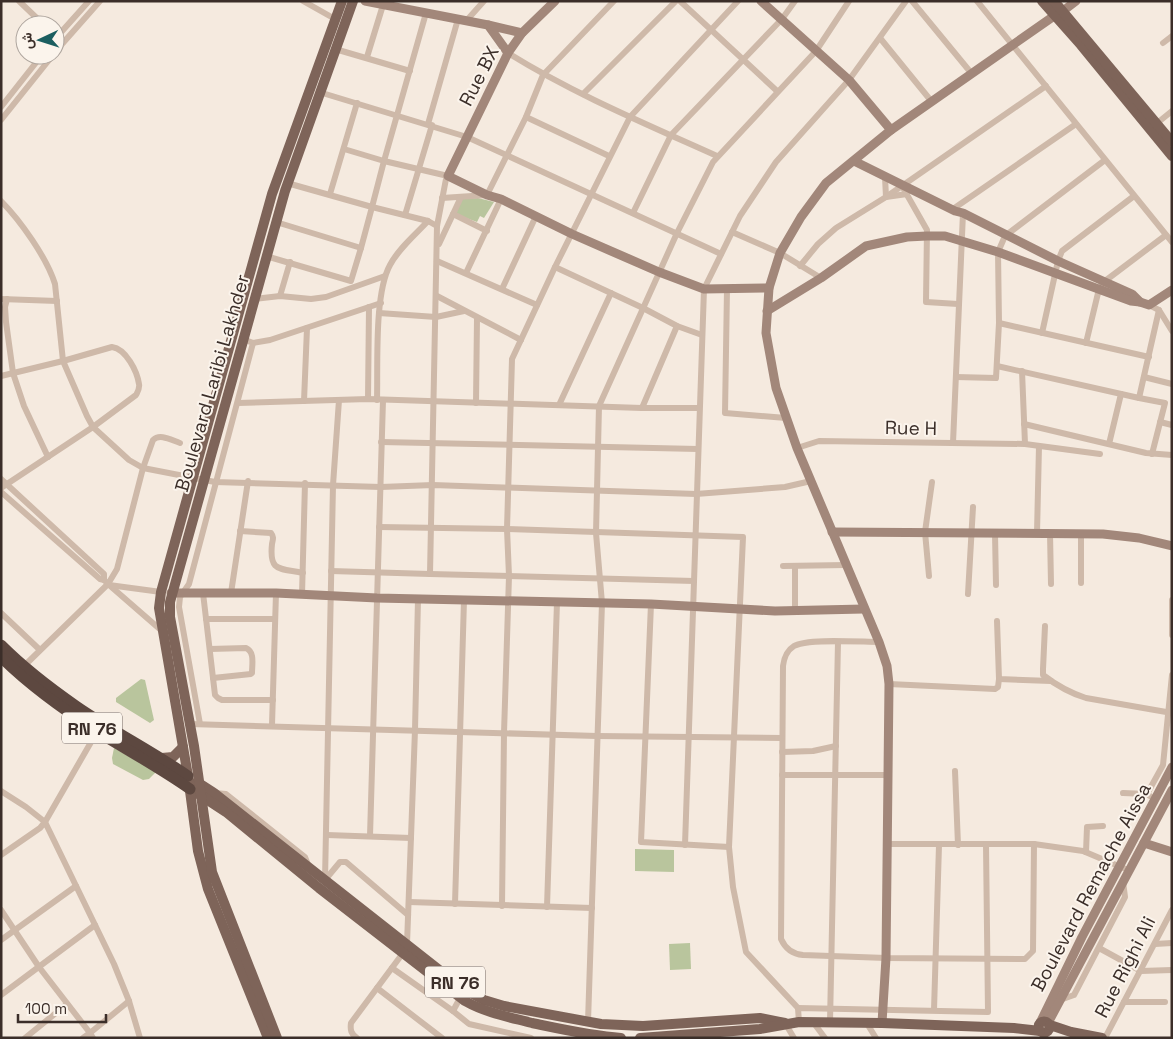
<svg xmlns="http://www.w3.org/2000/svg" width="1173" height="1039" font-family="'Space Grotesk',Vazirmatn,sans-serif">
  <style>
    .green { fill: #b9c59d }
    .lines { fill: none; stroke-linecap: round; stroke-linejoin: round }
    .street { stroke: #ceb9a9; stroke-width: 6 }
    .secondary { stroke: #a2877a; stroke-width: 9 }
    .primary { stroke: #7e6459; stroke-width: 10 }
    .highway { stroke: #5d4840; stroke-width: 11 }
    .labels { text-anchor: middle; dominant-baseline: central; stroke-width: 4; stroke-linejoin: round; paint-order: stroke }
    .shield { fill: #fbf4ec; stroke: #756964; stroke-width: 1 }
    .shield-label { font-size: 18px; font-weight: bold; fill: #3b2e29 }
    .street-label { font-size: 19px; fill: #3b2e29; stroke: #fbf4ec }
  </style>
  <rect width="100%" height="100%" fill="#f5eadf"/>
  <g class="green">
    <polygon points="478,198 494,202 484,218 480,216 477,222 458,215 456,212 461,199"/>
    <polygon points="141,679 145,680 154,720 150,723 116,702 116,698"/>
    <polygon points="114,748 156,772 149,779 143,780 113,764 112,758"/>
    <polygon points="635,849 674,850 674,872 635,871"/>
    <polygon points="690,943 691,969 670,970 669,944"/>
  </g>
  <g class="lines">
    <g class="street">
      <polyline points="19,1 44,25"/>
      <polyline points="303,1 335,19"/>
      <polyline points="680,1 777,91"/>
      <polyline points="912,1 972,74"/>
      <polyline points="977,1 1172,242"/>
      <polyline points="467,20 484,1"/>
      <polyline points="880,38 932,102"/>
      <polyline points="55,39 89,1"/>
      <polyline points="1163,43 1172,36"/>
      <polyline points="335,49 410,71"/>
      <polyline points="55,52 100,1"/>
      <path d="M 508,53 C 574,94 646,124 717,156"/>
      <polyline points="367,57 383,5"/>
      <polyline points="319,92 467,137 721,254"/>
      <polyline points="583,94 676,1"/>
      <polyline points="1,107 42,55"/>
      <polyline points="526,117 609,156"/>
      <polyline points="1,120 53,55"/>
      <polyline points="428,124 458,19"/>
      <polyline points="1156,124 1172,111"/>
      <polyline points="885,177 886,197 907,194"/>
      <polyline points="287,183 372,207 384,161 344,149"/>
      <polyline points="902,186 927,230 926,302 958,304"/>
      <polyline points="330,194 357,103"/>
      <polyline points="442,198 487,195 526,117 543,75 614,1"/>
      <path d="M 1,201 C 20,220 47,258 55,284 L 63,361 L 87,416 L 93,427 L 129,460 L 143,468 L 215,482 L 381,487 L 433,485 L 696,494 L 785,487 L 811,481"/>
      <polyline points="953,209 1076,124"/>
      <polyline points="633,213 671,135 782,19 795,1"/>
      <polyline points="453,214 487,231"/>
      <polyline points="405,215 432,125"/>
      <polyline points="276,222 361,248 372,207 428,221 437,226"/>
      <polyline points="732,232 780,253 821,278"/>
      <polyline points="439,244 461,197"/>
      <polyline points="266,256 351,281 361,248"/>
      <polyline points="437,261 537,305"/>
      <polyline points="800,266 818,244 836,228 886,197 1046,86"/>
      <polyline points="555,267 643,308 677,326 702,335"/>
      <polyline points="466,273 501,199"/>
      <polyline points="502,289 536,216"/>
      <polyline points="727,289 725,413 786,418"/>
      <polyline points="280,296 290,262"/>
      <polyline points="437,296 521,340"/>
      <polyline points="1,299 57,301"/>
      <polyline points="7,299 5,307 6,322 13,373 24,406 48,457"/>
      <polyline points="254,299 280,296 311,299 326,297 385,276"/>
      <polyline points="1149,305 1159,310 1172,331"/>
      <polyline points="379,313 436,317 464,311"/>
      <polyline points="999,323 1149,357"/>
      <polyline points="1042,333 1058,261 1062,251 1134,196"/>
      <polyline points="253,343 270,340 381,303"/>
      <polyline points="1086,343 1099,289 1105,281 1166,235"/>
      <polyline points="997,366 1139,398 1159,310"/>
      <polyline points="1022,371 1025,444"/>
      <path d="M 1,376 L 63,361 L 112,347 C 126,349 137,371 139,384 C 140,388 138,391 136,395 L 93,427 L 1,488"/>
      <polyline points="956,377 996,378 999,323 998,252 1005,236 1105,160"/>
      <polyline points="1144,377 1172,384"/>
      <polyline points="1139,398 1165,403 1152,454"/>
      <polyline points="368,399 369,307"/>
      <path d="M 377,400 C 378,365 374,294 390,265 C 399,248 415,235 428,221"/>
      <polyline points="304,401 307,328"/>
      <polyline points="238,403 368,399 642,408 677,326"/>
      <polyline points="476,403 477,318"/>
      <polyline points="559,405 611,293"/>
      <polyline points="642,408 699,408"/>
      <polyline points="1160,422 1172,425"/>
      <polyline points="1024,424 1146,453 1172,455"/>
      <polyline points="381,442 698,449"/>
      <polyline points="953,443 963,213"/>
      <polyline points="1109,444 1121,394"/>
      <polyline points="797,448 819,441 1025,444 1100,454"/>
      <polyline points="1,479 104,574 104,580 108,584 162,631"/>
      <polyline points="1,492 100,579 104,580"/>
      <polyline points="379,527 507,529 743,537 729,847 733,887 746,952 798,1008"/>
      <path d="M 240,531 L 271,533 C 274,537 273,539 272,544 C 269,572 279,568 303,573"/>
      <polyline points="995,533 996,585"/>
      <polyline points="1037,533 1039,446"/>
      <polyline points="1050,533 1051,584"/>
      <polyline points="783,566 846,565"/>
      <polyline points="331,571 430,574 437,226 446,179 448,176 384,161 426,13"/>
      <polyline points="430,574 694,581"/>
      <polyline points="929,576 925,532 932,482"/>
      <polyline points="1081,583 1081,534"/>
      <polyline points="109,585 161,592"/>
      <polyline points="203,593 215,695 218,698 222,700 273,700"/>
      <polyline points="231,593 248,481"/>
      <polyline points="968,594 973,507"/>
      <polyline points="302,595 305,483"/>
      <polyline points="1172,600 1172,635"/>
      <polyline points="651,604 641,842 729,847"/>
      <polyline points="795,610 795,566"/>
      <polyline points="1,613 40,650"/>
      <polyline points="206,619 275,619"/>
      <polyline points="997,621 999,679 1051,681"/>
      <path d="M 1045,626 L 1043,669 L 1043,675 C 1056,685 1070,693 1086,698 L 1172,713"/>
      <path d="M 879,642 C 861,642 807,638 794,646 C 786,651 784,658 783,666 L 781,939 C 785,948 792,954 803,955 L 886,958 L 1025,959 L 1033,951 L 1034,844"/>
      <path d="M 210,649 L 246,648 C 255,652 252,664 252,673 L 251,674 L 213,678"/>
      <path d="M 22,668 L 108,584 L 117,569 L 143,468 L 153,440 C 160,433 171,440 180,443"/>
      <polyline points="889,684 995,689 998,687 999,679"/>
      <polyline points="190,724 597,736 782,738"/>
      <polyline points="200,724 179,607 180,597 189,584 253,343 243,339"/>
      <polyline points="272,725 276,593"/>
      <polyline points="782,752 813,751 836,746"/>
      <polyline points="955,771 958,845"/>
      <polyline points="782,775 887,775"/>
      <polyline points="1,791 26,807 45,822 98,730"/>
      <polyline points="215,793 226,794 305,857 309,867"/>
      <polyline points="1123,793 1147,794 1150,796"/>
      <polyline points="1147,794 1163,765 1172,675"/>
      <polyline points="327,835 411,838"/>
      <polyline points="370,836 383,400"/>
      <polyline points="886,844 1034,844 1083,851 1128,870"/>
      <polyline points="685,845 704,289 740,216 776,162 849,80 906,1"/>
      <polyline points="1086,852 1087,827 1103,826"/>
      <polyline points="1,855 40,828 45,822 114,964 129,1001 140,1038"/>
      <polyline points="325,880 333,485 339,400"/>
      <polyline points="325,880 340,862 346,862 408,915"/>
      <polyline points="409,902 592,908"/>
      <polyline points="455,904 464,600"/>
      <polyline points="502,906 504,733 509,576 507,529 512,359 555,267 630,117 738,1"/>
      <polyline points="547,907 557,602"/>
      <polyline points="1,910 39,967 90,1033 129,1001"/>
      <polyline points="1,940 76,886"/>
      <polyline points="407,944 415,730 418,599"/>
      <polyline points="1155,944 1172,943"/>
      <polyline points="1099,948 1141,971 1172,970"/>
      <polyline points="392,968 453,1011 469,1024 531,1038"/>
      <polyline points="377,988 442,1038"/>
      <polyline points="1,995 95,925"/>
      <polyline points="1060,1000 1074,995 1125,897 1123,882"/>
      <polyline points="1124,1002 1165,1002"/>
      <polyline points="934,1010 939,845"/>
      <polyline points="453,1011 460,998"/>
      <polyline points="588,1022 602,603 596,533 599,406 677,233 713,162 816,51 849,1"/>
      <polyline points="799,1022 798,1008 988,1012 986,845"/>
      <polyline points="813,1022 825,1038"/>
      <polyline points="830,1022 838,642"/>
      <polyline points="866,1022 876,1038"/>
      <polyline points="785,1023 794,1038"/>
      <polyline points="25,1038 67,1004"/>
      <polyline points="83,1038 90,1033 93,1038"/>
      <path d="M 357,1038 C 351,1034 350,1030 351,1023 L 403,953"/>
      <polyline points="1105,1038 1172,910"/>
    </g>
    <g class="secondary">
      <polyline points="365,1 488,25 508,53"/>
      <polyline points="555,1 522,33 508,53 448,176 487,195 501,199 572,234 659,272 704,289 769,288"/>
      <polyline points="761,1 849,80 891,130"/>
      <polyline points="1063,11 1076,1"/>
      <polyline points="488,25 522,33"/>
      <polyline points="854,161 955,211 963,213 1058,261 1132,294 1140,302"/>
      <polyline points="767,311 821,278 866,246 907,237 927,236 945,236 998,252 1131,301 1140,302 1149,305 1172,290"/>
      <polyline points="832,532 1103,534 1139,538 1172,546"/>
      <polyline points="171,593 276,593 377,598 651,604 775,611 864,609"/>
      <polyline points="1144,843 1172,852"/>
      <polyline points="882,1023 886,958 889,684 887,666 879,642 797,448 776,388 766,333 769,288 780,253 801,217 826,183 891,130 1054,16"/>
      <polyline points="1040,1023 1082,937 1172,767"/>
      <polyline points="1048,1023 1172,790"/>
    </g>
    <g class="primary">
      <polyline points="1042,1 1081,45 1172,156"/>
      <polyline points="1054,1 1172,142"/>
      <polyline points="162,758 173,757 183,747"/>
      <polyline points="197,782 214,793 462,988 484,1000 504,1006 601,1024 643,1026 760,1018 785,1023"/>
      <path d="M 197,793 L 226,812 L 319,888 L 465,1001 C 486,1013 509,1017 532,1023 C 561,1029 591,1036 621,1038"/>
      <circle cx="1044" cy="1027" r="5.5"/>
      <polyline points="1050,1025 1071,1032 1102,1038"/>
      <polyline points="268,1038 208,889 198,851 188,776 159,608 161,592 272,194 342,1"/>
      <polyline points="277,1038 212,872 194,746 170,617 170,602 285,191 353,1"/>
      <polyline points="640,1038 760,1029 799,1022 882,1023 1014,1028 1040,1031"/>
    </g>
    <g class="highway">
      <path d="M 1,645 C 24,668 50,688 76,706 C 112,731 152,751 188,776"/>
      <path d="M 1,657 C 30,686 64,710 98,732 C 129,751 160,768 190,789"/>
    </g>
  </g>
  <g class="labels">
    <g class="shield">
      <rect x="62" y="712.5" width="60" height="31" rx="4"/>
      <rect x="425" y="966.5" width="60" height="31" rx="4"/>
    </g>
    <g class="shield-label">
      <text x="92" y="728">RN 76</text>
      <text x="455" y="982">RN 76</text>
    </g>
    <g class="street-label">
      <text transform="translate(479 76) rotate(-63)">Rue BX</text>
      <text transform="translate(212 383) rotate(-74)">Boulevard Laribi Lakhder</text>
      <text transform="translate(911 428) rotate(1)">Rue H</text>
      <text transform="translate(1091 887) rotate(-62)">Boulevard Remache Aissa</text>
      <text transform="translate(1125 967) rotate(-63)">Rue Righi Ali</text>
    </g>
  </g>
  <rect width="1173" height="1039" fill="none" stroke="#3b2e29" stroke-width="5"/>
  <g transform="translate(40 40) rotate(266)"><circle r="24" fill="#fbf4ec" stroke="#aea59e"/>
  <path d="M0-4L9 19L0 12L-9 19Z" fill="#1b5e60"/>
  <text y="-8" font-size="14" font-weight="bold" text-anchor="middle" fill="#3b2e29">ش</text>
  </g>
  <path d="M18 1014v8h88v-8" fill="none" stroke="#3b2e29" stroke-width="2.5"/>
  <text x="25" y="1014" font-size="15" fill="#3b2e29" stroke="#fbf4ec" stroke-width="4" paint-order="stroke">100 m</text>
</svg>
